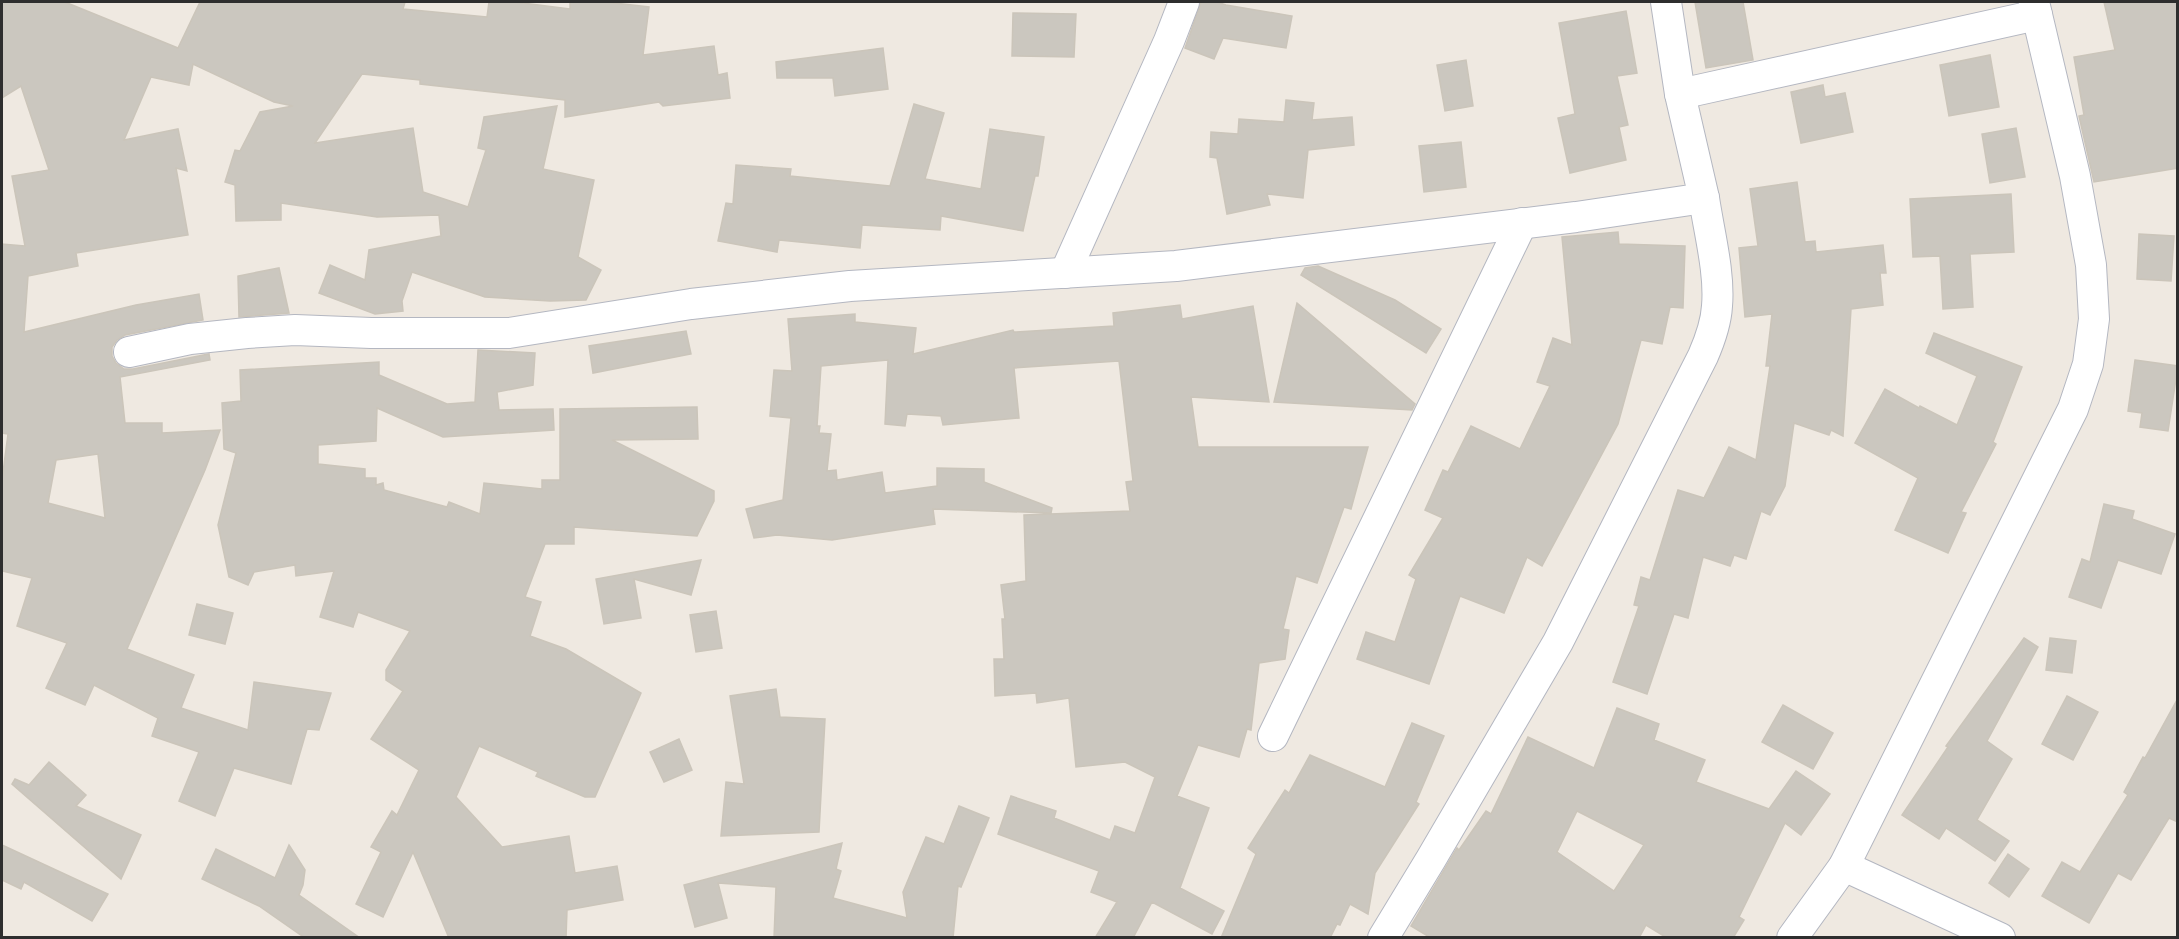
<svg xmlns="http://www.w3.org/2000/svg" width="2179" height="939" font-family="Ubuntu,sans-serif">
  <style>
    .building { fill: #cbc7bf; stroke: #cbc5ba; stroke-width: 1.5; fill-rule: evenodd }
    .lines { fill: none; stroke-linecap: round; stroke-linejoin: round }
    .minor-casing { stroke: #b4b7c1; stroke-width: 32 }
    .minor { stroke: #fff; stroke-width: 30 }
  </style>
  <rect width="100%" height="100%" fill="#efe9e1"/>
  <g class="building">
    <path d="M 2,2 L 65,2 L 178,48 L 200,2 L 405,2 L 403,9 L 487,17 L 489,2 L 515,2 L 570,9 L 570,2 L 606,2 L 649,7 L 643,55 L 714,46 L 718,75 L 727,73 L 730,98 L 663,106 L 659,102 L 565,117 L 565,100 L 420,84 L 420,80 L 362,74 L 315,143 L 413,128 L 423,192 L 468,207 L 486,150 L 478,148 L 484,117 L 557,106 L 543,169 L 594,180 L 578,257 L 601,270 L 586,300 L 550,301 L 485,297 L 412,272 L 402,301 L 403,311 L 375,314 L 319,293 L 330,265 L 365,280 L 369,250 L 441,236 L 439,215 L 377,217 L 281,203 L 281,220 L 236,221 L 235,185 L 225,182 L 235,150 L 240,151 L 260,112 L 293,106 L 274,102 L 193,64 L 189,85 L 151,77 L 124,140 L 178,129 L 187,171 L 176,168 L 188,235 L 76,253 L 78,266 L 28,276 L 24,332 L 136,305 L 199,294 L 203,320 L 125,335 L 117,340 L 112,347 L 112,356 L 116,363 L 124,369 L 133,369 L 209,354 L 210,360 L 120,377 L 125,423 L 162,423 L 162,433 L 220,430 L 205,470 L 127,649 L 194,675 L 181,708 L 248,730 L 254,682 L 331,693 L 319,730 L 307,729 L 291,784 L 234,768 L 215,816 L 179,801 L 199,752 L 152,736 L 158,718 L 94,685 L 85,705 L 46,688 L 67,643 L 17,626 L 32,578 L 2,571 L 2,480 L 8,434 L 2,433 L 2,244 L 25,246 L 12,176 L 49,170 L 21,86 L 2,98 ZM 98,454 L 105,518 L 48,503 L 56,460 Z"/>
    <polygon points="1201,2 1217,2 1226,5 1292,16 1286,48 1223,38 1214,59 1185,48"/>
    <polygon points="1695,2 1743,2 1753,60 1706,68"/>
    <polygon points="2104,2 2178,2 2178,168 2094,182 2079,116 2084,115 2074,57 2115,50"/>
    <polygon points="1626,11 1637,73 1617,76 1628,125 1619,127 1626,160 1570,173 1558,118 1575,114 1559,23"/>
    <polygon points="1013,13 1076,14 1074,57 1012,56"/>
    <polygon points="883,48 888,89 835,96 833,78 777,78 776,62"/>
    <polygon points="1990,55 1999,107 1949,116 1940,65"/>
    <polygon points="1466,60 1473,106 1445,111 1437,65"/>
    <polygon points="1823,85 1825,97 1845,93 1853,132 1801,143 1791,92"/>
    <polygon points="1286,100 1314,103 1312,120 1352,117 1354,145 1308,150 1303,198 1267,194 1270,205 1227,214 1217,158 1210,157 1211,132 1238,134 1239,119 1284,122"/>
    <polygon points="914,104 944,113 925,179 981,189 990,129 1044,137 1038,176 1035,176 1023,231 941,216 940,230 862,225 860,248 779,240 777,252 718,241 726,203 733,204 736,165 791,169 790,176 890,186"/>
    <polygon points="2016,128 2025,177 1990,183 1982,134"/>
    <polygon points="1461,142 1466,187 1424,192 1419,146"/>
    <polygon points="1797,182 1805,242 1815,241 1816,252 1883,245 1886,273 1880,273 1883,305 1851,309 1843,436 1831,430 1829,435 1794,423 1785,486 1770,515 1761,511 1746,559 1734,555 1730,566 1703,557 1688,618 1674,614 1647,694 1613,682 1639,606 1634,605 1641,577 1650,580 1678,490 1704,498 1729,447 1756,460 1770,366 1766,366 1772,314 1745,317 1739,248 1758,246 1750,189"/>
    <polygon points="2011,194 2014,252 1970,254 1973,307 1943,309 1940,256 1913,257 1910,199"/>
    <polygon points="1618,232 1619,244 1685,246 1683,308 1670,307 1662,344 1641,340 1618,424 1542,566 1527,557 1504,613 1460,596 1429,684 1357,659 1366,632 1395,642 1416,579 1409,575 1443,518 1425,510 1443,470 1448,472 1471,426 1520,449 1550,386 1537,382 1553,338 1572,345 1562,237"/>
    <polygon points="2139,234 2174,236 2171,281 2137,279"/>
    <polygon points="1318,266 1395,300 1441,329 1426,353 1301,275 1305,268"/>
    <polygon points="279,268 289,313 239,317 238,276"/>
    <polygon points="1297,303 1415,404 1412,410 1274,402"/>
    <polygon points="1180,305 1182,319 1253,306 1269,402 1191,397 1198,447 1368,447 1351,509 1344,507 1317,583 1296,576 1283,629 1289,630 1285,659 1259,663 1251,730 1247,729 1239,757 1198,745 1177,796 1209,808 1180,888 1224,911 1212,934 1152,902 1133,938 1095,938 1117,902 1091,892 1099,871 998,834 1011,796 1056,811 1054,818 1110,840 1115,826 1135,833 1155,777 1125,762 1076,767 1069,698 1037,703 1036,693 995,696 994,659 1004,659 1002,619 1005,619 1001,585 1026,581 1024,515 1130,511 1126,482 1133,481 1119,361 1014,368 1019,418 943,425 941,416 907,414 905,426 885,424 888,360 821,366 817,426 820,426 819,433 831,434 827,471 836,470 837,480 882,472 885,493 937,486 937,468 984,469 984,482 1052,508 1051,513 933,509 935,524 832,540 777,535 754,538 746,509 783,500 791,418 770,416 774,370 792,371 788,319 855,314 855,322 916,328 913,354 1013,330 1014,332 1114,326 1113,313"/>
    <polygon points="686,331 691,354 593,373 589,346"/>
    <polygon points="1934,333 2022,367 1993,442 1996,444 1961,512 1966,513 1948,553 1895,530 1918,478 1855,443 1885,389 1919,408 1920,406 1957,425 1977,376 1926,353"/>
    <polygon points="478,350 535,353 533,385 497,392 499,410 553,409 554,430 443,437 377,408 376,441 318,445 318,464 365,469 365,478 376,478 376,485 383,483 384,490 447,507 449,502 480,514 484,483 542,489 542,480 560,480 560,409 697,407 698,439 612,440 714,491 714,501 697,536 574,527 574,544 545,544 525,597 541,602 530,636 566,649 641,693 595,797 585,797 536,776 538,772 479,746 456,797 502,847 569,836 575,873 617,866 623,900 567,910 566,938 449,938 413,852 383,917 356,904 381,852 371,847 392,811 397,815 419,770 371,739 403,691 386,680 386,670 410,631 358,612 353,627 320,617 334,571 296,576 295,565 254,572 248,585 229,577 218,525 236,453 224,449 222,403 241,401 240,370 379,362 379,375 447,404 475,402"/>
    <polygon points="2135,360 2178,366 2168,431 2140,427 2142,413 2128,411"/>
    <polygon points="2104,504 2134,511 2132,519 2175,534 2161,574 2118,560 2101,608 2069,597 2082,559 2090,562"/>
    <polygon points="701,560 691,595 634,579 641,618 604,624 596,579"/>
    <polygon points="197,604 233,613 225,644 189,635"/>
    <polygon points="716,611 722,648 696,652 690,615"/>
    <polygon points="2024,638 2038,647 1987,741 2012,759 1977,820 2009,841 1995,861 1946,828 1939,839 1902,815 1948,747 1946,746"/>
    <polygon points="2050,638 2076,641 2072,673 2046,670"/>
    <polygon points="776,689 780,717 825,719 819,832 721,836 726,782 744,784 730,696"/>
    <polygon points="2067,696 2098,712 2073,760 2042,744"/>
    <polygon points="2178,698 2178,822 2169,818 2131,880 2118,873 2089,923 2042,896 2062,862 2080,872 2128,795 2124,792 2143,757 2145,758"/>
    <polygon points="1783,705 1833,733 1813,769 1762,742"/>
    <path d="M 1617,708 L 1659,724 L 1654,740 L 1705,760 L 1696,782 L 1769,809 L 1796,771 L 1830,794 L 1801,835 L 1785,823 L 1739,917 L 1744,920 L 1733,938 L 1667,938 L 1646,925 L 1639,938 L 1431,938 L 1411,926 L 1457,848 L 1459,850 L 1486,811 L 1491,814 L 1528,737 L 1594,768 ZM 1577,811 L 1644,845 L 1614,891 L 1557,852 Z"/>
    <polygon points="1412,723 1444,736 1416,802 1419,804 1375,873 1368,914 1350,904 1340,925 1337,924 1330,938 1221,938 1256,854 1248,848 1285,790 1289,793 1310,755 1385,787"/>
    <polygon points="679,739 692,770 664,782 650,752"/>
    <polygon points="49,762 86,795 76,806 141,835 121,879 12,784 15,779 29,785"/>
    <polygon points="959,806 989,818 961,887 958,886 953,938 774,938 776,887 718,883 727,918 695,927 684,885 842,843 836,869 841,871 833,898 907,918 903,892 926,837 944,844"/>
    <polygon points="2,845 108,894 92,921 24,882 21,889 2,880"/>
    <polygon points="289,845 305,870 303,885 299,895 360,938 305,938 259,906 202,879 216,849 275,878"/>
    <polygon points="2008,854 2029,869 2009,897 1989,883"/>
  </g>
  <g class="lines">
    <defs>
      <g id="minor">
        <polyline points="1680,94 2037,15"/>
        <polyline points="1065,273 1169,41 1184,2"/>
        <polyline points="129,352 190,339 247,333 295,330 371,333 509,333 691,304 850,286 1176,266 1576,217 1704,198 1680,94 1666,2"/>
        <polyline points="1273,736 1522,223"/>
        <polyline points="1844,866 2000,938"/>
        <path d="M 1383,938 L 1431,859 L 1558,642 L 1703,356 C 1710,340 1716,324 1717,306 C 1720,273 1709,232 1704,198"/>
        <polyline points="1792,938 1844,866 2073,409 2088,364 2094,319 2091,265 2075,176 2034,2"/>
      </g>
    </defs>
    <use href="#minor" class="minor-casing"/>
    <use href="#minor" class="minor"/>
  </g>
  <rect width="2179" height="939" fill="none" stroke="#2e2e2e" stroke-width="6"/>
</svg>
